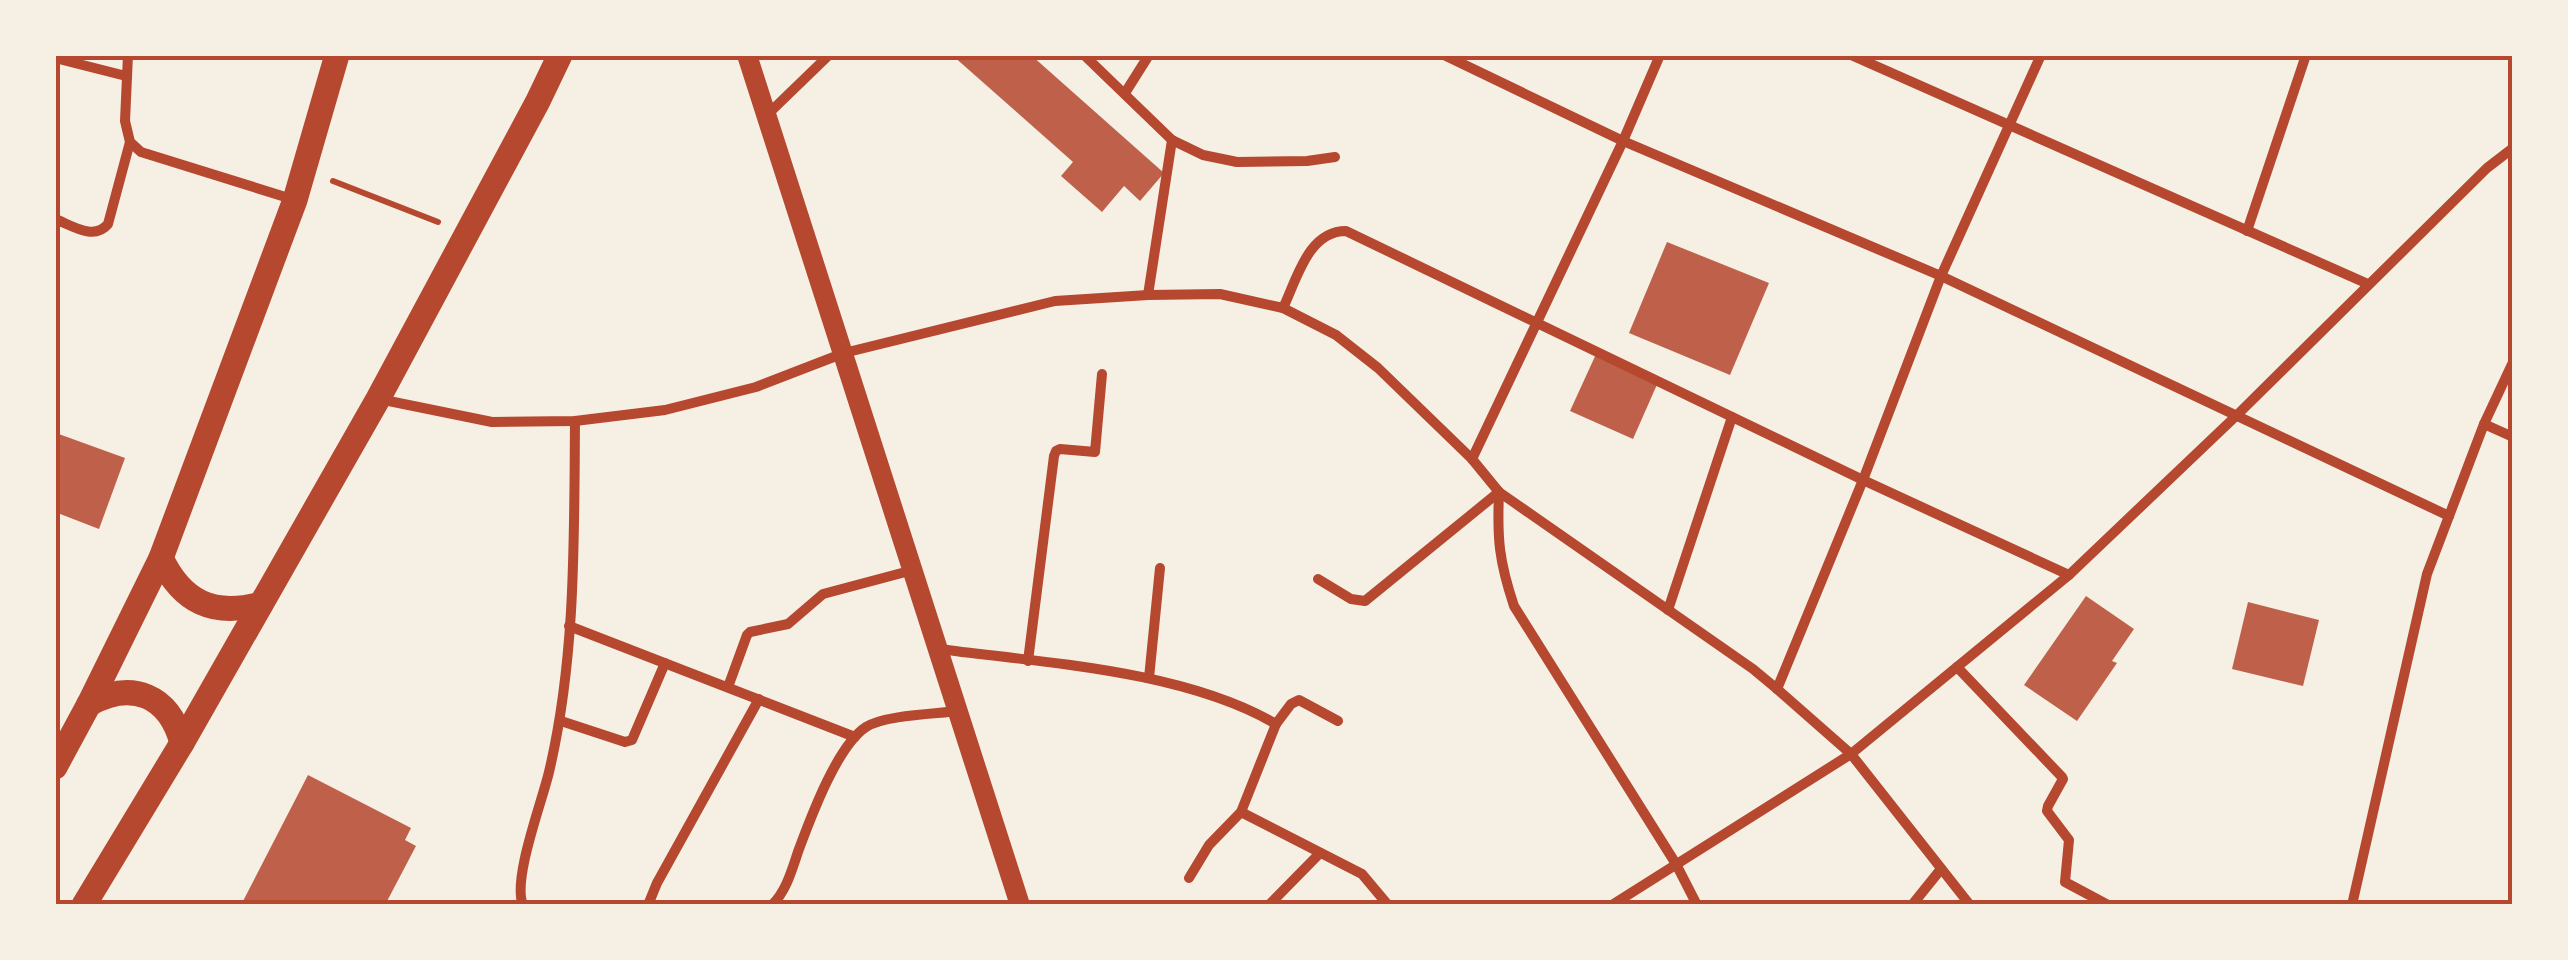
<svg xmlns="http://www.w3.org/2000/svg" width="2568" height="960" font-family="'Work Sans',sans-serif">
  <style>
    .building { fill: #bf614a }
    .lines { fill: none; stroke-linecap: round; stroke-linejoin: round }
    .path { stroke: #b5482f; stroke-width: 6 }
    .minor { stroke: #b5482f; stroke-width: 10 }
    .secondary { stroke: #b5482f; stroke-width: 20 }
    .primary { stroke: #b5482f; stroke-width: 25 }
    .neatline { fill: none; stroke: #b5482f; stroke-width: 4 }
  </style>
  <rect width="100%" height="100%" fill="#f6efe4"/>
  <g class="building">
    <polygon points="952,55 1031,55 1164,173 1140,201 1124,186 1102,212 1061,176 1073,162"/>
    <polygon points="1667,242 1769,283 1730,375 1629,333"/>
    <polygon points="1597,352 1659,380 1633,439 1570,411"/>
    <polygon points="56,433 125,458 99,529 55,512"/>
    <polygon points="2086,596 2134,629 2112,661 2117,663 2077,721 2024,685"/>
    <polygon points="2248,602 2319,620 2303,686 2232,669"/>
    <polygon points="308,775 411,828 405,840 416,846 385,905 241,905"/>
  </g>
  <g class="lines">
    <polyline class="path" points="333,181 438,222"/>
    <g class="minor">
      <polyline points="128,55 125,121 130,142 141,152 295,200"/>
      <polyline points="1084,55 1172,140 1203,155 1237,162 1307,161 1335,157"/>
      <polyline points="1444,55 1623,141 1941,276 2449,516"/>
      <polyline points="1851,55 2368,284"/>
      <polyline points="55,58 126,76"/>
      <polyline points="1125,93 1149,55"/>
      <polyline points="768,114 829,55"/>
      <path d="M 55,219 C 73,226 94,241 108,224 L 130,142"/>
      <polyline points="2247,231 2306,55"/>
      <polyline points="1148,295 1172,140"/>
      <path d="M 1283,308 C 1297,279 1308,231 1346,231 L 1863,480 L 2069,575"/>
      <polyline points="379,399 492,422 575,421 665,410 756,387 844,353 1055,301 1148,295 1220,294 1283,308 1336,335 1378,368 1472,459 1499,492 1753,669 1777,689 1851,754 1970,905"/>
      <polyline points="2484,424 2513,437"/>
      <polyline points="1472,459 1623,141 1660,55"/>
      <path d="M 1499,492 C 1497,539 1499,561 1514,606 L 1676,864 L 1697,905"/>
      <polyline points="1318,579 1351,599 1365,601 1499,492"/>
      <polyline points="1668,610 1732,417"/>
      <polyline points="569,626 855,737"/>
      <path d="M 939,649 C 1045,663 1183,670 1276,724 L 1291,704 L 1299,700 L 1338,721"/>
      <polyline points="1028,661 1054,456 1056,451 1060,449 1095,452 1102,374"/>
      <polyline points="1957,667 2062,777 2063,779 2048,806 2047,811 2069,840 2065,882 2108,905"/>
      <polyline points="1149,678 1160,568"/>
      <polyline points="728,687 747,635 750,632 788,624 823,594 913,570"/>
      <polyline points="1777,689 1863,480 1941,276 2041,55"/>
      <polyline points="561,721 625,742 632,740 665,663"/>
      <polyline points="1241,812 1362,874 1388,905"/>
      <polyline points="1189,878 1209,845 1241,812 1276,724"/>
      <path d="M 523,905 C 512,880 542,802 549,772 C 576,658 574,538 575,421"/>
      <polyline points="648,905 657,883 759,699"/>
      <path d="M 772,905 C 787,890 792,869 799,849 C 811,817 837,746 866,727 C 885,715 935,714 958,711"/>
      <polyline points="1269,905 1320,853"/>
      <polyline points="1612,905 1851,754 2069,575 2236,416 2487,168 2513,148"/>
      <polyline points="1912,905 1941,869"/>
      <polyline points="2352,905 2427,574 2484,424 2513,362"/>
    </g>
    <polyline class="secondary" points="747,55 1020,905"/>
    <g class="primary">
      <path d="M 161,558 C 182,602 213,617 261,604"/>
      <path d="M 89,704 C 132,680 169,695 182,743"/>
      <polyline points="55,767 89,704 161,558 295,200 337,55"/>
      <polyline points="84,905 182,743 378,399 538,101 560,55"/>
    </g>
  </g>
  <rect width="2568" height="960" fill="none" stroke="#f6efe4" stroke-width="115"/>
  <rect x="58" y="58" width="2452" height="844" class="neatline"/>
</svg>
